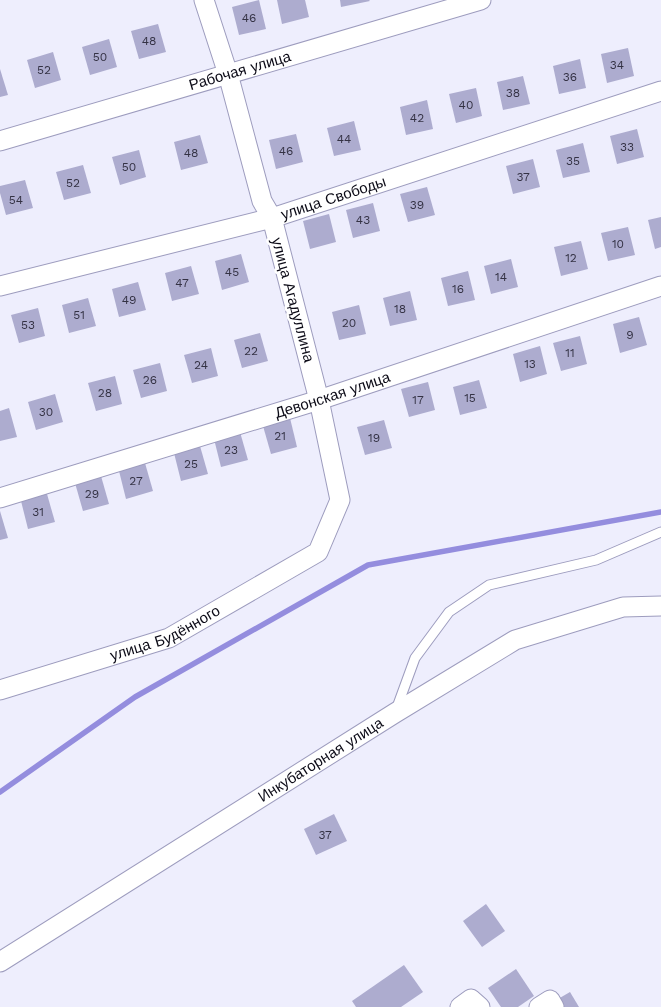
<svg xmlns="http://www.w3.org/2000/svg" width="661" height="1007" font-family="'Work Sans',sans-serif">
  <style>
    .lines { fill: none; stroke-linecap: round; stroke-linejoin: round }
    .stream { stroke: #948dde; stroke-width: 5.5 }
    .building { fill: #adaccf }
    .lane-casing { stroke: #9d9cbe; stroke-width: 11 }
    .street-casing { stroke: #9d9cbe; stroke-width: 21 }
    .lane { stroke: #fff; stroke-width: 9 }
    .street { stroke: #fff; stroke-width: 19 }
    .labels { text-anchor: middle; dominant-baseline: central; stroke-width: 5; stroke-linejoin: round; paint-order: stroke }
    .number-label { font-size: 12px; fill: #343244 }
    .street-label { font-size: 15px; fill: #0b0a16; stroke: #fff }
  </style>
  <rect width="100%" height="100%" fill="#eeeefd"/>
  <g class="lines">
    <polyline class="stream" points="0,792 135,697 368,565 661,512"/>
  </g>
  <g class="building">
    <polygon points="259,0 266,29 239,35 232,7"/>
    <polygon points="277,0 305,0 309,17 282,24"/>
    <polygon points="340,0 369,0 370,1 341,7"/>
    <polygon points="158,24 166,52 139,59 131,31"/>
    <polygon points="109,39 117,67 90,75 82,47"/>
    <polygon points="628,48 634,76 607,83 601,54"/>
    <polygon points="53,52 61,80 35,88 27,60"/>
    <polygon points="580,59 586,88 559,94 553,66"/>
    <polygon points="0,69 8,95 0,97"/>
    <polygon points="523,76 530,104 503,110 497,82"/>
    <polygon points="476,88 482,116 456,123 449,94"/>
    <polygon points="427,100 433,129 406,135 400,107"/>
    <polygon points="354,121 361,150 334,156 327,128"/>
    <polygon points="637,129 644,157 617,164 610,136"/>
    <polygon points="296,134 303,162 276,169 269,140"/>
    <polygon points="200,135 208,163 181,170 174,142"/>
    <polygon points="583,143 590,172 563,178 556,150"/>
    <polygon points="139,150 146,177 120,185 112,157"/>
    <polygon points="533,159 540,187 513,194 506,166"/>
    <polygon points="83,165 91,193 64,200 56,172"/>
    <polygon points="25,180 33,208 6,215 0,193 0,186"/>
    <polygon points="427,187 435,215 408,222 400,194"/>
    <polygon points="373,203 380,231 353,238 346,210"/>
    <polygon points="329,214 336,242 310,249 303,221"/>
    <polygon points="661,217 661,247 655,249 648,220"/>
    <polygon points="628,227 635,255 608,261 601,233"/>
    <polygon points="581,241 588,269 561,276 554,247"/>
    <polygon points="241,254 249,282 222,290 215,261"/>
    <polygon points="511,259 518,287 491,294 484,266"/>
    <polygon points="191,266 199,294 172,301 165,273"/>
    <polygon points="468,271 475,300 448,306 441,278"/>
    <polygon points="138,282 146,310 119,317 112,289"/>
    <polygon points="410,291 417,320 390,326 383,298"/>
    <polygon points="88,298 96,326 69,333 62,305"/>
    <polygon points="359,305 366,334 339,340 332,312"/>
    <polygon points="38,308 45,336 19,343 11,315"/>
    <polygon points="639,317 647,345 620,353 613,324"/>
    <polygon points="260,333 268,361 242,368 234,340"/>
    <polygon points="580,336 587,364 561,371 553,343"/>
    <polygon points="540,346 547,374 520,382 513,354"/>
    <polygon points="211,348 218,376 192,383 184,355"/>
    <polygon points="160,363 167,391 141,398 133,370"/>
    <polygon points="115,376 122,404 96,411 88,383"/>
    <polygon points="479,380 487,408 460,415 453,387"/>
    <polygon points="428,382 435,410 409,417 401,389"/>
    <polygon points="55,394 63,422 36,430 28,402"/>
    <polygon points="9,408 17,437 0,441 0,411"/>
    <polygon points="290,418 297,447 271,454 263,426"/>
    <polygon points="384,420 392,448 365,455 357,427"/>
    <polygon points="240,432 248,460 221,467 214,439"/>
    <polygon points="200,446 208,474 181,481 174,453"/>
    <polygon points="145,463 153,491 126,499 119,471"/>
    <polygon points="101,476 109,504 83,511 75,483"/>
    <polygon points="47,494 55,522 28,529 21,501"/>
    <polygon points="0,511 8,538 0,540"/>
    <polygon points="334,814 347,841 316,855 304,829"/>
    <polygon points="486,904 505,931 482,947 463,921"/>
    <polygon points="404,965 423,992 401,1007 356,1007 352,1001"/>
    <polygon points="516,969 534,996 518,1007 501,1007 488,988"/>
    <polygon points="570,992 579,1007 563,1007 558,999"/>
  </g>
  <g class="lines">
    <defs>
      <polyline id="lane" points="396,710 415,658 449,612 489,585 596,560 661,532"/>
      <g id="street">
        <path id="s1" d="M 0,141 L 481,0"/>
        <path id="s2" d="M 0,286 L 272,218 L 661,91"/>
        <path id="s3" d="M 0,498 L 319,400 L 661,286"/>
        <path id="s4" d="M 0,690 L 169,638 L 318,552 L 340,500 L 319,400 L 272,218 L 262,201 L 228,74 L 204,0"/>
        <path id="s5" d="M 0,962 L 395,713 L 515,640 L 623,607 L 661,606"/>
        <polyline points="460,1007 471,999 480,1007"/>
        <polyline points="539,1007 550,1000 554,1007"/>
      </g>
    </defs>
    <use href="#lane" class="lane-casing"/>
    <use href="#street" class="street-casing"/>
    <use href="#lane" class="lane"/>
    <use href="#street" class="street"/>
  </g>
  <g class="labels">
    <g class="number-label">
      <text x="249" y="18">46</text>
      <text x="149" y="41">48</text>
      <text x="100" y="57">50</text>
      <text x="617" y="65">34</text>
      <text x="44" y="70">52</text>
      <text x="570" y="77">36</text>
      <text x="513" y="93">38</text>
      <text x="466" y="105">40</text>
      <text x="417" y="118">42</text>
      <text x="344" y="139">44</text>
      <text x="627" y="147">33</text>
      <text x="286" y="151">46</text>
      <text x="191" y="153">48</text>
      <text x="573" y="161">35</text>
      <text x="129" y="167">50</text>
      <text x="523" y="177">37</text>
      <text x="73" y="183">52</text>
      <text x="16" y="200">54</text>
      <text x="417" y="205">39</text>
      <text x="363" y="220">43</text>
      <text x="618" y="244">10</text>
      <text x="571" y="258">12</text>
      <text x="232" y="272">45</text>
      <text x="501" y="277">14</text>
      <text x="182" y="283">47</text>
      <text x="458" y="289">16</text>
      <text x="129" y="300">49</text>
      <text x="400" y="309">18</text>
      <text x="79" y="315">51</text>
      <text x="349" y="323">20</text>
      <text x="28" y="325">53</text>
      <text x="630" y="335">9</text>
      <text x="251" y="351">22</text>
      <text x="570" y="353">11</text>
      <text x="530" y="364">13</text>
      <text x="201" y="365">24</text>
      <text x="150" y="380">26</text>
      <text x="105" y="393">28</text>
      <text x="470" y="398">15</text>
      <text x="418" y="400">17</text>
      <text x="46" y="412">30</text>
      <text x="280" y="436">21</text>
      <text x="374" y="438">19</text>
      <text x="231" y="450">23</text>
      <text x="191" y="464">25</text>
      <text x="136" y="481">27</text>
      <text x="92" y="494">29</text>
      <text x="38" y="512">31</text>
      <text x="325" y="835">37</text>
    </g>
    <g class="street-label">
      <text stroke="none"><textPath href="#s1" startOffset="250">Рабочая улица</textPath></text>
      <text stroke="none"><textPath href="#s2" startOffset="345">улица Свободы</textPath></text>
      <text transform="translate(293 300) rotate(75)">улица Агадуллина</text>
      <text stroke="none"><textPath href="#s3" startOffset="348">Девонская улица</textPath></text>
      <text stroke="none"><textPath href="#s4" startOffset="175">улица Будённого</textPath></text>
      <text stroke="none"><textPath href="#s5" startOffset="379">Инкубаторная улица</textPath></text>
    </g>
  </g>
</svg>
